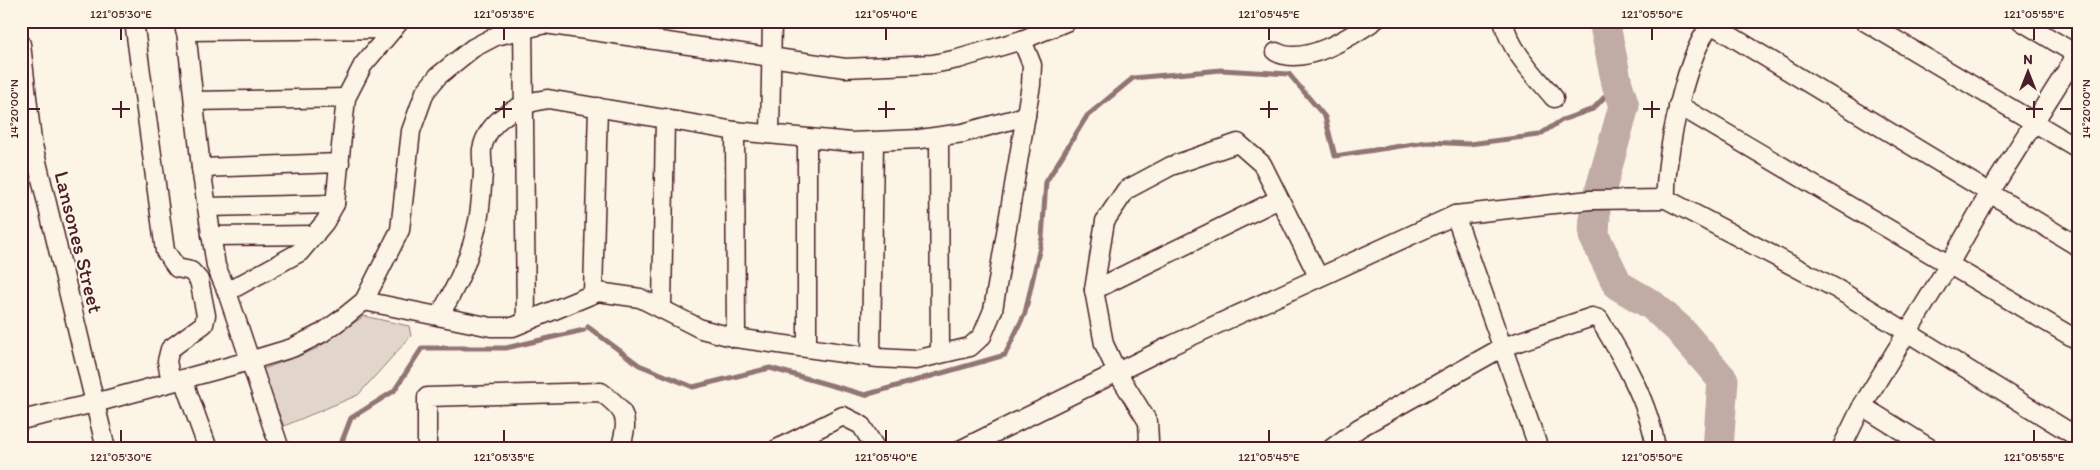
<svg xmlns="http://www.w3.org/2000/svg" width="2100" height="470" font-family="Itim,sans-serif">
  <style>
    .green { fill: #e2d5ca; stroke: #967a7a }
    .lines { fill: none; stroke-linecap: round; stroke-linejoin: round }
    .stream { stroke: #917474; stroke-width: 5 }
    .river { stroke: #c0aca5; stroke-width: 31 }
    .minor-casing { stroke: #4a1f2b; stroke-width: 21 }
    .minor { stroke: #fcf5e5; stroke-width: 18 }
    .ticks { fill: none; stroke: #4a1f2b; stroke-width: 2 }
    .labels { text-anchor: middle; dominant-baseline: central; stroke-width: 4; stroke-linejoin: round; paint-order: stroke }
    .street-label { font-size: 21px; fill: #4a1f2b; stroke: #fcf5e5 }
    .neatline { fill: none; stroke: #4a1f2b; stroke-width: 2 }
    .ticks-label { font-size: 12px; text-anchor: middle; fill: #4a1f2b }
  </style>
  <rect width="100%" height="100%" fill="#fcf5e5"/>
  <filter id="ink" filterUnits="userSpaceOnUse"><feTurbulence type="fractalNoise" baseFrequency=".02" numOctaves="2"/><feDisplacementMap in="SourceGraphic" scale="10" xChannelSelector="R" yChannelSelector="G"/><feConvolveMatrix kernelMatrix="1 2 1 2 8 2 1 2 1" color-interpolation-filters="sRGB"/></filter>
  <g filter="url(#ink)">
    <polygon class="green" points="364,316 409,326 411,336 358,395 284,426 261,370 316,349"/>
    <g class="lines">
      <g class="stream">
        <polyline points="588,327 639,365 693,387 770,368 865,395 1005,355 1025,313 1042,238 1046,182 1087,116 1133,78 1221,70 1289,74 1325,117 1335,156 1427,142 1469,144 1539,135 1562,120 1593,109 1617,84"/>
        <polyline points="339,449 351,418 394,391 422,348 506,348 584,330"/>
      </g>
      <g class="river">
        <polyline points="1600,192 1624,106 1617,84 1604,21"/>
        <polyline points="1595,214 1594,236 1618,285 1652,305 1679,329 1723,380 1718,449"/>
      </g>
      <defs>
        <g id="minor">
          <polyline points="134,21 165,251 177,268 191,271 199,280 206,315 204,324 170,349 167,361 171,382"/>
          <polyline points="185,21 201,168 216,266 227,292 280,449"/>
          <polyline points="523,21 526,321"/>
          <path d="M 1503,21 C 1511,52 1534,74 1554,98"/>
          <path d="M 1714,21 C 1686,49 1664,159 1666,199 L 1837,289 L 2079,438"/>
          <polyline points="1864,21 2079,149"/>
          <polyline points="2021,21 2079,56"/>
          <polyline points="1711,24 2079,247"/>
          <polyline points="185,31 392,29"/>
          <polyline points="21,44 32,141 106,449"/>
          <path d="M 1276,52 C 1304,67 1350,37 1374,21"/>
          <polyline points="194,101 346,98"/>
          <polyline points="1678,105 2079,341"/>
          <polyline points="735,131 736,338"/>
          <polyline points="770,134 772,21"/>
          <polyline points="939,137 940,353"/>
          <polyline points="807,139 807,347"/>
          <polyline points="201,168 340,163"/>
          <polyline points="207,207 335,204"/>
          <polyline points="1455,215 1539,449"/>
          <polyline points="211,236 315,235"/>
          <polyline points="1094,290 1279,199"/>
          <polyline points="227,292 300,252 325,222 335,204 346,98 363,65 400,21"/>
          <polyline points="593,294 598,107"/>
          <polyline points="364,301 491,327 513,327 598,292 640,298 701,329 736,338 878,358 915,360 970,347 982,336 993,310 1031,85 1032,65 1022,40"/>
          <polyline points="662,309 665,118"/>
          <path d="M 439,316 C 457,287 471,256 478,221 C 481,205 482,188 483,172 C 483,165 481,156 482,149 C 488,119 521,102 548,99 L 735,131 L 851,142 L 920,139 L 963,133 L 1026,116"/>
          <polyline points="871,357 874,142"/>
          <polyline points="183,379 208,449"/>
          <polyline points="1862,406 1931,449"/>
          <polyline points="21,420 95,403 249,361 292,348 322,333 343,318 364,301 400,230 411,131 425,92 438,76 473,48 496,36 545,24 845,68 933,64 958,59 1022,40 1068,21"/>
          <path d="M 427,449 L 427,397 L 601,392 C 626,411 630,418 620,449"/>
          <polyline points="777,449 843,416 861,425 876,449"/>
          <polyline points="962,449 1172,345 1455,215 1590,200 1666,199"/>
          <polyline points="1144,449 1149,441 1148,422 1117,372 1104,344 1094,290 1105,221 1126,190 1171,166 1238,143 1262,164 1318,276"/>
          <path d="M 1331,449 L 1359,428 L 1503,347 L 1592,317 L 1599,319 C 1622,356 1650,405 1656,449"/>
          <polyline points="1841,449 1862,406 1948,266 1989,194 2079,51"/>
        </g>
      </defs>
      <use href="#minor" class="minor-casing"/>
      <use href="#minor" class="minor"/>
    </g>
  </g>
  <path class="ticks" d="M 121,28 L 121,40M 504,28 L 504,40M 886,28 L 886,40M 1269,28 L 1269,40M 1652,28 L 1652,40M 2034,28 L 2034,40M 121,101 L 121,118M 504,101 L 504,118M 886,101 L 886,118M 1269,101 L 1269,118M 1652,101 L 1652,118M 2034,101 L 2034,118M 28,109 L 40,109M 112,109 L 130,109M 495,109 L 512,109M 878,109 L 895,109M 1260,109 L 1278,109M 1643,109 L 1660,109M 2026,109 L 2043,109M 2060,109 L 2072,109M 121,430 L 121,442M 504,430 L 504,442M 886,430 L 886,442M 1269,430 L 1269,442M 1652,430 L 1652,442M 2034,430 L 2034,442"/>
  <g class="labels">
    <g class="street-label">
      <text transform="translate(79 242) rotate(76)">Lansones Street</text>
    </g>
  </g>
  <rect width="2100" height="470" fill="none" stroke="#fcf5e5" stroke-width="55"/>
  <g transform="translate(2028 72)" stroke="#fcf5e5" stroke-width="4" paint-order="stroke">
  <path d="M0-4L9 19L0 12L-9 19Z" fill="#4a1f2b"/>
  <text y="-8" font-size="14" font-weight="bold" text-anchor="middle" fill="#4a1f2b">N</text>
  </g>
  <rect x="28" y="28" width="2044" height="414" class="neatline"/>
  <g class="ticks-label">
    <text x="121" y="18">121°05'30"E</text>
    <text x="504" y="18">121°05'35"E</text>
    <text x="886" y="18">121°05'40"E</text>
    <text x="1269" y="18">121°05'45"E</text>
    <text x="1652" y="18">121°05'50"E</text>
    <text x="2034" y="18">121°05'55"E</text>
    <text transform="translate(14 109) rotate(-90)" y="4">14°20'00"N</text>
    <text transform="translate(2086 109) rotate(-90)" y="4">14°20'00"N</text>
    <text x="121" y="461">121°05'30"E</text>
    <text x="504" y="461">121°05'35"E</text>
    <text x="886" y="461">121°05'40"E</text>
    <text x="1269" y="461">121°05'45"E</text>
    <text x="1652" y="461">121°05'50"E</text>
    <text x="2034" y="461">121°05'55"E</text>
  </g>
</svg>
